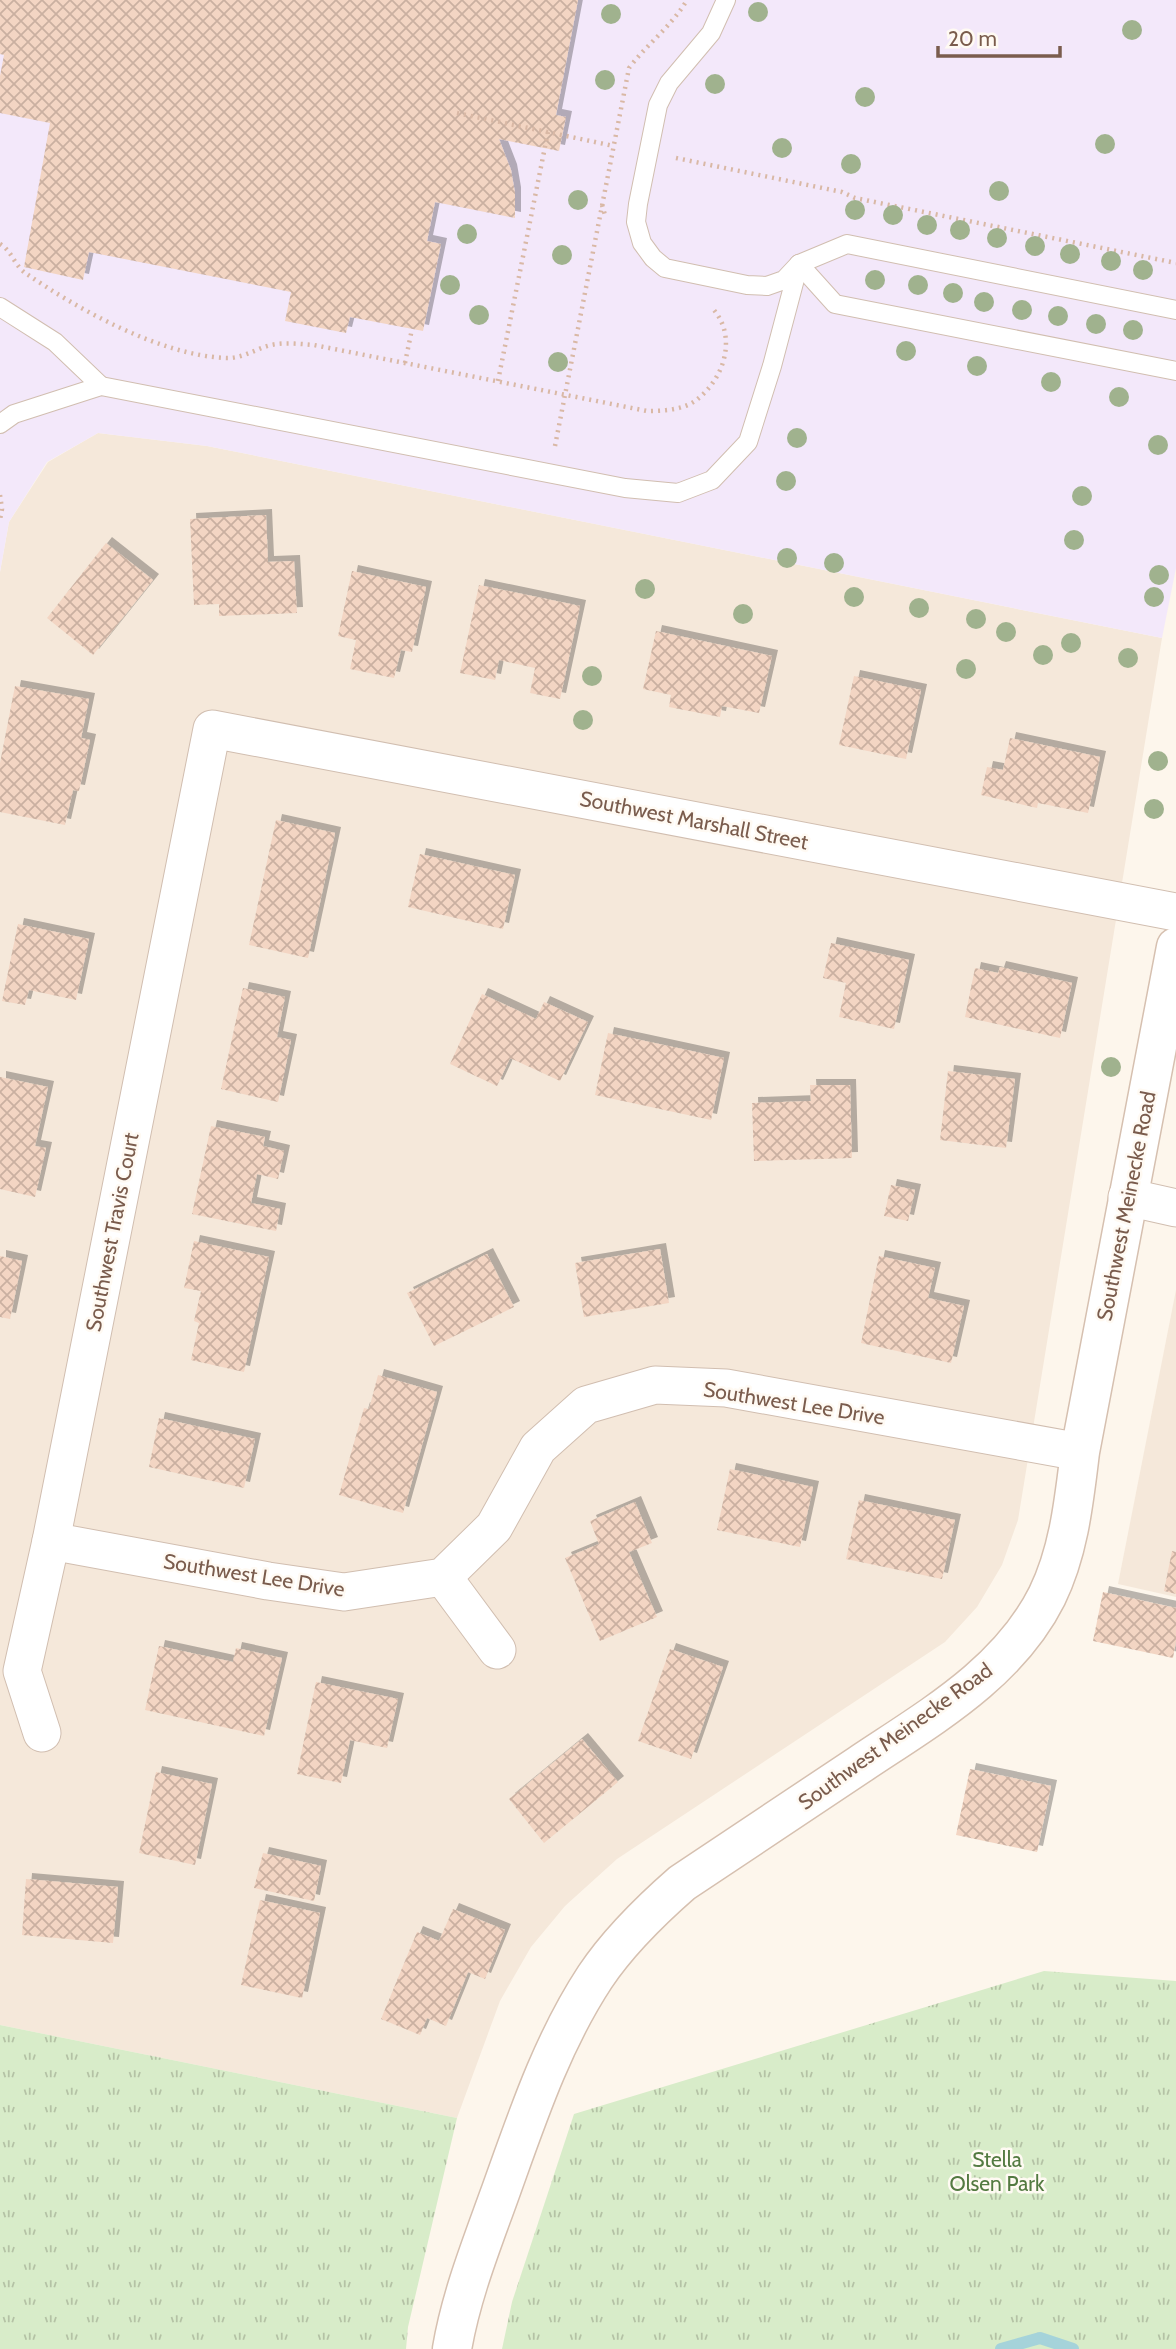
<svg xmlns="http://www.w3.org/2000/svg" width="1176" height="2349" font-family="Cabin,sans-serif">
  <style>
    .residential { fill: #f5e8da }
    .education { fill: #f3e8fa }
    .park { fill: url(#park-tufts) }
    .lines { fill: none; stroke-linecap: round; stroke-linejoin: round }
    .stream { stroke: #a5d3da; stroke-width: 12 }
    .building { fill: url(#building-cross-hatch); filter: url(#shadow) }
    .service-casing { stroke: #d1beb0; stroke-width: 20 }
    .minor-casing { stroke: #d1beb0; stroke-width: 39 }
    .secondary-casing { stroke: #d6c0b0; stroke-width: 41 }
    .path { stroke: #d9b8a5; stroke-width: 4.5; stroke-dasharray: 2 5; stroke-linecap: butt }
    .service { stroke: #fff; stroke-width: 18 }
    .minor { stroke: #fff; stroke-width: 37 }
    .secondary { stroke: #fff; stroke-width: 38 }
    .tree { fill: #a0b28e }
    .labels { text-anchor: middle; dominant-baseline: central; stroke-width: 5; stroke-linejoin: round; paint-order: stroke }
    .street-label { font-size: 21px; fill: #7a5c4d; stroke: #fffaf3 }
    .park-label { font-size: 21px; fill: #537a41; stroke: #fffaf3 }
  </style>
  <defs>
    <pattern id="park-tufts" width="24" height="20" patternUnits="userSpaceOnUse" patternTransform="scale(1.75)"><rect width="24" height="20" fill="#d8ecc9"/><path d="M3 7l-1-3M5 7V3M7 7l1-3M15 17l-1-3M17 17v-4M19 17l1-3" fill="none" stroke="#b4c2a5"/></pattern>
    <pattern id="building-cross-hatch" width="8" height="8" patternUnits="userSpaceOnUse" patternTransform="scale(1.75)"><rect width="8" height="8" fill="#f3d5c3"/><path d="M0 0l8 8M0 8l8-8" fill="none" stroke="#cab0a1"/></pattern>
    <filter id="shadow"><feDropShadow dx="6" dy="-6" stdDeviation="0" flood-color="#0004"/></filter>
  </defs>
  <rect width="100%" height="100%" fill="#fdf6ec"/>
  <g class="residential">
    <polygon points="98,433 207,446 1162,638 1018,1520 1002,1565 977,1607 945,1642 617,1859 565,1906 531,1947 500,2001 457,2118 0,2025 0,572 9,522 48,462"/>
    <polygon points="1176,1290 1176,1597 1118,1584"/>
  </g>
  <polygon class="education" points="0,0 1176,0 1176,568 1162,638 207,446 98,433 47,462 9,522 0,572"/>
  <g class="park">
    <polygon points="1044,1971 1176,1981 1176,2349 502,2349 512,2302 574,2114"/>
    <polygon points="0,2025 457,2118 408,2327 406,2349 0,2349"/>
  </g>
  <g class="lines">
    <polyline class="stream" points="1001,2349 1040,2338 1073,2349"/>
  </g>
  <g class="building">
    <polygon points="0,0 578,0 556,115 566,117 559,151 499,139 511,170 515,193 515,218 435,202 427,241 441,244 423,331 350,317 346,333 285,321 291,292 89,252 83,280 24,267 50,123 0,113 0,76 4,55 0,54"/>
    <polygon points="266,515 268,562 294,561 297,613 219,616 219,604 194,605 190,519"/>
    <polygon points="106,543 153,580 93,655 47,618"/>
    <polygon points="352,571 426,587 412,652 401,650 394,678 350,669 356,640 338,636"/>
    <polygon points="479,585 580,606 560,699 530,693 535,668 499,660 495,680 460,673"/>
    <polygon points="656,631 772,656 759,713 722,706 720,717 669,707 671,695 643,689"/>
    <polygon points="854,676 921,690 906,759 839,745"/>
    <polygon points="15,686 89,699 81,738 90,740 79,791 73,790 65,825 0,812 0,763"/>
    <polygon points="1010,738 1100,757 1088,813 1038,803 1037,808 981,795 987,767 1003,770"/>
    <polygon points="276,820 335,833 308,958 249,945"/>
    <polygon points="420,854 515,875 503,929 408,907"/>
    <polygon points="18,924 89,939 76,1000 29,990 25,1005 2,1001"/>
    <polygon points="831,943 909,960 894,1029 839,1017 846,983 823,978"/>
    <polygon points="1000,967 1072,983 1060,1038 965,1017 975,968 998,973"/>
    <polygon points="243,988 285,997 277,1037 291,1040 278,1102 221,1089"/>
    <polygon points="482,994 536,1019 544,1002 588,1022 560,1081 510,1058 497,1086 450,1064"/>
    <polygon points="608,1033 724,1058 711,1120 595,1095"/>
    <polygon points="948,1071 1015,1079 1006,1148 940,1140"/>
    <polygon points="0,1077 48,1087 35,1146 46,1148 35,1197 0,1189"/>
    <polygon points="810,1085 850,1085 852,1158 754,1161 752,1103 811,1101"/>
    <polygon points="211,1126 265,1137 263,1146 284,1151 278,1179 257,1174 251,1203 280,1209 276,1231 192,1214"/>
    <polygon points="891,1185 915,1190 908,1221 884,1216"/>
    <polygon points="194,1241 269,1257 244,1372 191,1360 199,1323 194,1321 201,1291 184,1288"/>
    <polygon points="660,1249 669,1303 584,1317 575,1263"/>
    <polygon points="487,1254 514,1307 434,1346 407,1293"/>
    <polygon points="0,1256 22,1261 10,1319 0,1317"/>
    <polygon points="879,1256 935,1268 928,1298 964,1306 951,1363 861,1343"/>
    <polygon points="378,1375 437,1392 403,1513 339,1495 364,1408 369,1409"/>
    <polygon points="159,1418 255,1439 244,1488 149,1467"/>
    <polygon points="730,1469 813,1487 800,1547 717,1530"/>
    <polygon points="859,1500 955,1520 942,1579 846,1559"/>
    <polygon points="635,1502 652,1543 629,1552 657,1617 600,1641 565,1558 599,1544 590,1521"/>
    <polygon points="1172,1551 1176,1552 1176,1594 1164,1591"/>
    <polygon points="1103,1592 1176,1608 1176,1641 1173,1658 1093,1641"/>
    <polygon points="159,1646 233,1662 236,1648 282,1658 264,1736 145,1710"/>
    <polygon points="670,1649 723,1667 691,1759 638,1741"/>
    <polygon points="316,1682 398,1699 387,1748 350,1740 341,1783 297,1774"/>
    <polygon points="582,1739 618,1782 544,1843 509,1799"/>
    <polygon points="970,1769 1051,1786 1037,1852 956,1835"/>
    <polygon points="156,1772 212,1784 195,1865 139,1853"/>
    <polygon points="263,1853 321,1866 314,1901 254,1888"/>
    <polygon points="26,1879 118,1887 113,1943 22,1935"/>
    <polygon points="260,1900 320,1913 302,1998 241,1985"/>
    <polygon points="453,1909 505,1930 485,1979 468,1972 446,2026 427,2018 420,2035 381,2019 417,1932 439,1941"/>
  </g>
  <g class="lines">
    <defs>
      <g id="service">
        <polyline points="726,0 711,33 669,83 658,105 638,204 636,222 642,243 653,258 665,268 747,285 767,286 784,280 799,264 847,244 1176,310"/>
        <polyline points="799,264 835,304 1176,371"/>
        <polyline points="0,307 55,342 101,386"/>
        <polyline points="0,424 14,414 101,386 625,488 678,493 712,480 748,442 772,366 799,264"/>
      </g>
      <g id="minor">
        <polyline points="1127,1197 1176,1208"/>
        <polyline points="51,1541 268,1581 344,1592 443,1577 494,1527 538,1448 586,1405 655,1385 726,1388 1080,1452"/>
        <polyline points="443,1577 497,1650"/>
        <polyline points="42,1733 22,1671 51,1541 212,729 1176,912"/>
      </g>
      <path id="secondary" d="M 452,2349 C 461,2296 481,2246 499,2196 C 526,2121 551,2044 595,1977 C 619,1941 650,1911 682,1883 C 741,1844 800,1804 859,1765 C 929,1718 1008,1674 1047,1596 C 1069,1551 1074,1501 1080,1452 L 1176,947"/>
    </defs>
    <use href="#service" class="service-casing"/>
    <use href="#minor" class="minor-casing"/>
    <use href="#secondary" class="secondary-casing"/>
    <g class="path">
      <polyline points="457,113 614,146"/>
      <polyline points="676,158 842,192 855,198 1176,263"/>
      <polyline points="602,205 605,215"/>
      <path d="M 0,244 C 11,250 14,264 24,272 C 77,309 160,355 225,358 C 242,359 255,349 271,345 C 285,342 300,344 314,345 L 647,411 C 663,411 682,410 695,401 C 724,380 738,337 713,309"/>
      <polyline points="405,363 412,329"/>
      <polyline points="498,381 548,132"/>
      <path d="M 555,446 L 629,68 C 647,44 671,27 687,0"/>
      <polyline points="0,495 2,509 0,520"/>
    </g>
    <use href="#service" class="service"/>
    <use href="#minor" class="minor"/>
    <use href="#secondary" class="secondary"/>
  </g>
  <g class="tree">
    <circle cx="758" cy="12" r="10"/>
    <circle cx="611" cy="14" r="10"/>
    <circle cx="1132" cy="30" r="10"/>
    <circle cx="605" cy="80" r="10"/>
    <circle cx="715" cy="84" r="10"/>
    <circle cx="865" cy="97" r="10"/>
    <circle cx="1105" cy="144" r="10"/>
    <circle cx="782" cy="148" r="10"/>
    <circle cx="851" cy="164" r="10"/>
    <circle cx="999" cy="191" r="10"/>
    <circle cx="578" cy="200" r="10"/>
    <circle cx="855" cy="210" r="10"/>
    <circle cx="893" cy="215" r="10"/>
    <circle cx="927" cy="225" r="10"/>
    <circle cx="960" cy="230" r="10"/>
    <circle cx="467" cy="234" r="10"/>
    <circle cx="997" cy="238" r="10"/>
    <circle cx="1035" cy="246" r="10"/>
    <circle cx="1070" cy="254" r="10"/>
    <circle cx="562" cy="255" r="10"/>
    <circle cx="1111" cy="261" r="10"/>
    <circle cx="1143" cy="270" r="10"/>
    <circle cx="875" cy="280" r="10"/>
    <circle cx="450" cy="285" r="10"/>
    <circle cx="918" cy="285" r="10"/>
    <circle cx="953" cy="293" r="10"/>
    <circle cx="984" cy="302" r="10"/>
    <circle cx="1022" cy="310" r="10"/>
    <circle cx="479" cy="315" r="10"/>
    <circle cx="1058" cy="316" r="10"/>
    <circle cx="1096" cy="324" r="10"/>
    <circle cx="1133" cy="330" r="10"/>
    <circle cx="906" cy="351" r="10"/>
    <circle cx="558" cy="362" r="10"/>
    <circle cx="977" cy="366" r="10"/>
    <circle cx="1051" cy="382" r="10"/>
    <circle cx="1119" cy="397" r="10"/>
    <circle cx="797" cy="438" r="10"/>
    <circle cx="1158" cy="445" r="10"/>
    <circle cx="786" cy="481" r="10"/>
    <circle cx="1082" cy="496" r="10"/>
    <circle cx="1074" cy="540" r="10"/>
    <circle cx="787" cy="558" r="10"/>
    <circle cx="834" cy="563" r="10"/>
    <circle cx="1159" cy="575" r="10"/>
    <circle cx="645" cy="589" r="10"/>
    <circle cx="854" cy="597" r="10"/>
    <circle cx="1154" cy="597" r="10"/>
    <circle cx="919" cy="608" r="10"/>
    <circle cx="743" cy="614" r="10"/>
    <circle cx="976" cy="619" r="10"/>
    <circle cx="1006" cy="632" r="10"/>
    <circle cx="1071" cy="643" r="10"/>
    <circle cx="1043" cy="655" r="10"/>
    <circle cx="1128" cy="658" r="10"/>
    <circle cx="966" cy="669" r="10"/>
    <circle cx="592" cy="676" r="10"/>
    <circle cx="583" cy="720" r="10"/>
    <circle cx="1158" cy="761" r="10"/>
    <circle cx="1154" cy="809" r="10"/>
    <circle cx="1111" cy="1067" r="10"/>
  </g>
  <g class="labels">
    <g class="street-label">
      <text transform="translate(694 820) rotate(11)">Southwest Marshall Street</text>
      <text transform="translate(1126 1206) rotate(-79)">Southwest Meinecke Road</text>
      <text transform="translate(112 1232) rotate(-79)">Southwest Travis Court</text>
      <text transform="translate(794 1403) rotate(9)">Southwest Lee Drive</text>
      <text transform="translate(254 1575) rotate(9)">Southwest Lee Drive</text>
      <text transform="translate(895 1736) rotate(-36)">Southwest Meinecke Road</text>
    </g>
    <g class="park-label">
      <text x="997" y="2159">Stella<tspan x="997" dy="24">Olsen Park</tspan></text>
    </g>
  </g>
  <path d="M938 46v10h122v-10" fill="none" stroke="#7a5c4d" stroke-width="3.5"/>
  <text x="948" y="46" font-size="21" fill="#7a5c4d" stroke="#fffaf3" stroke-width="5" paint-order="stroke">20 m</text>
</svg>
